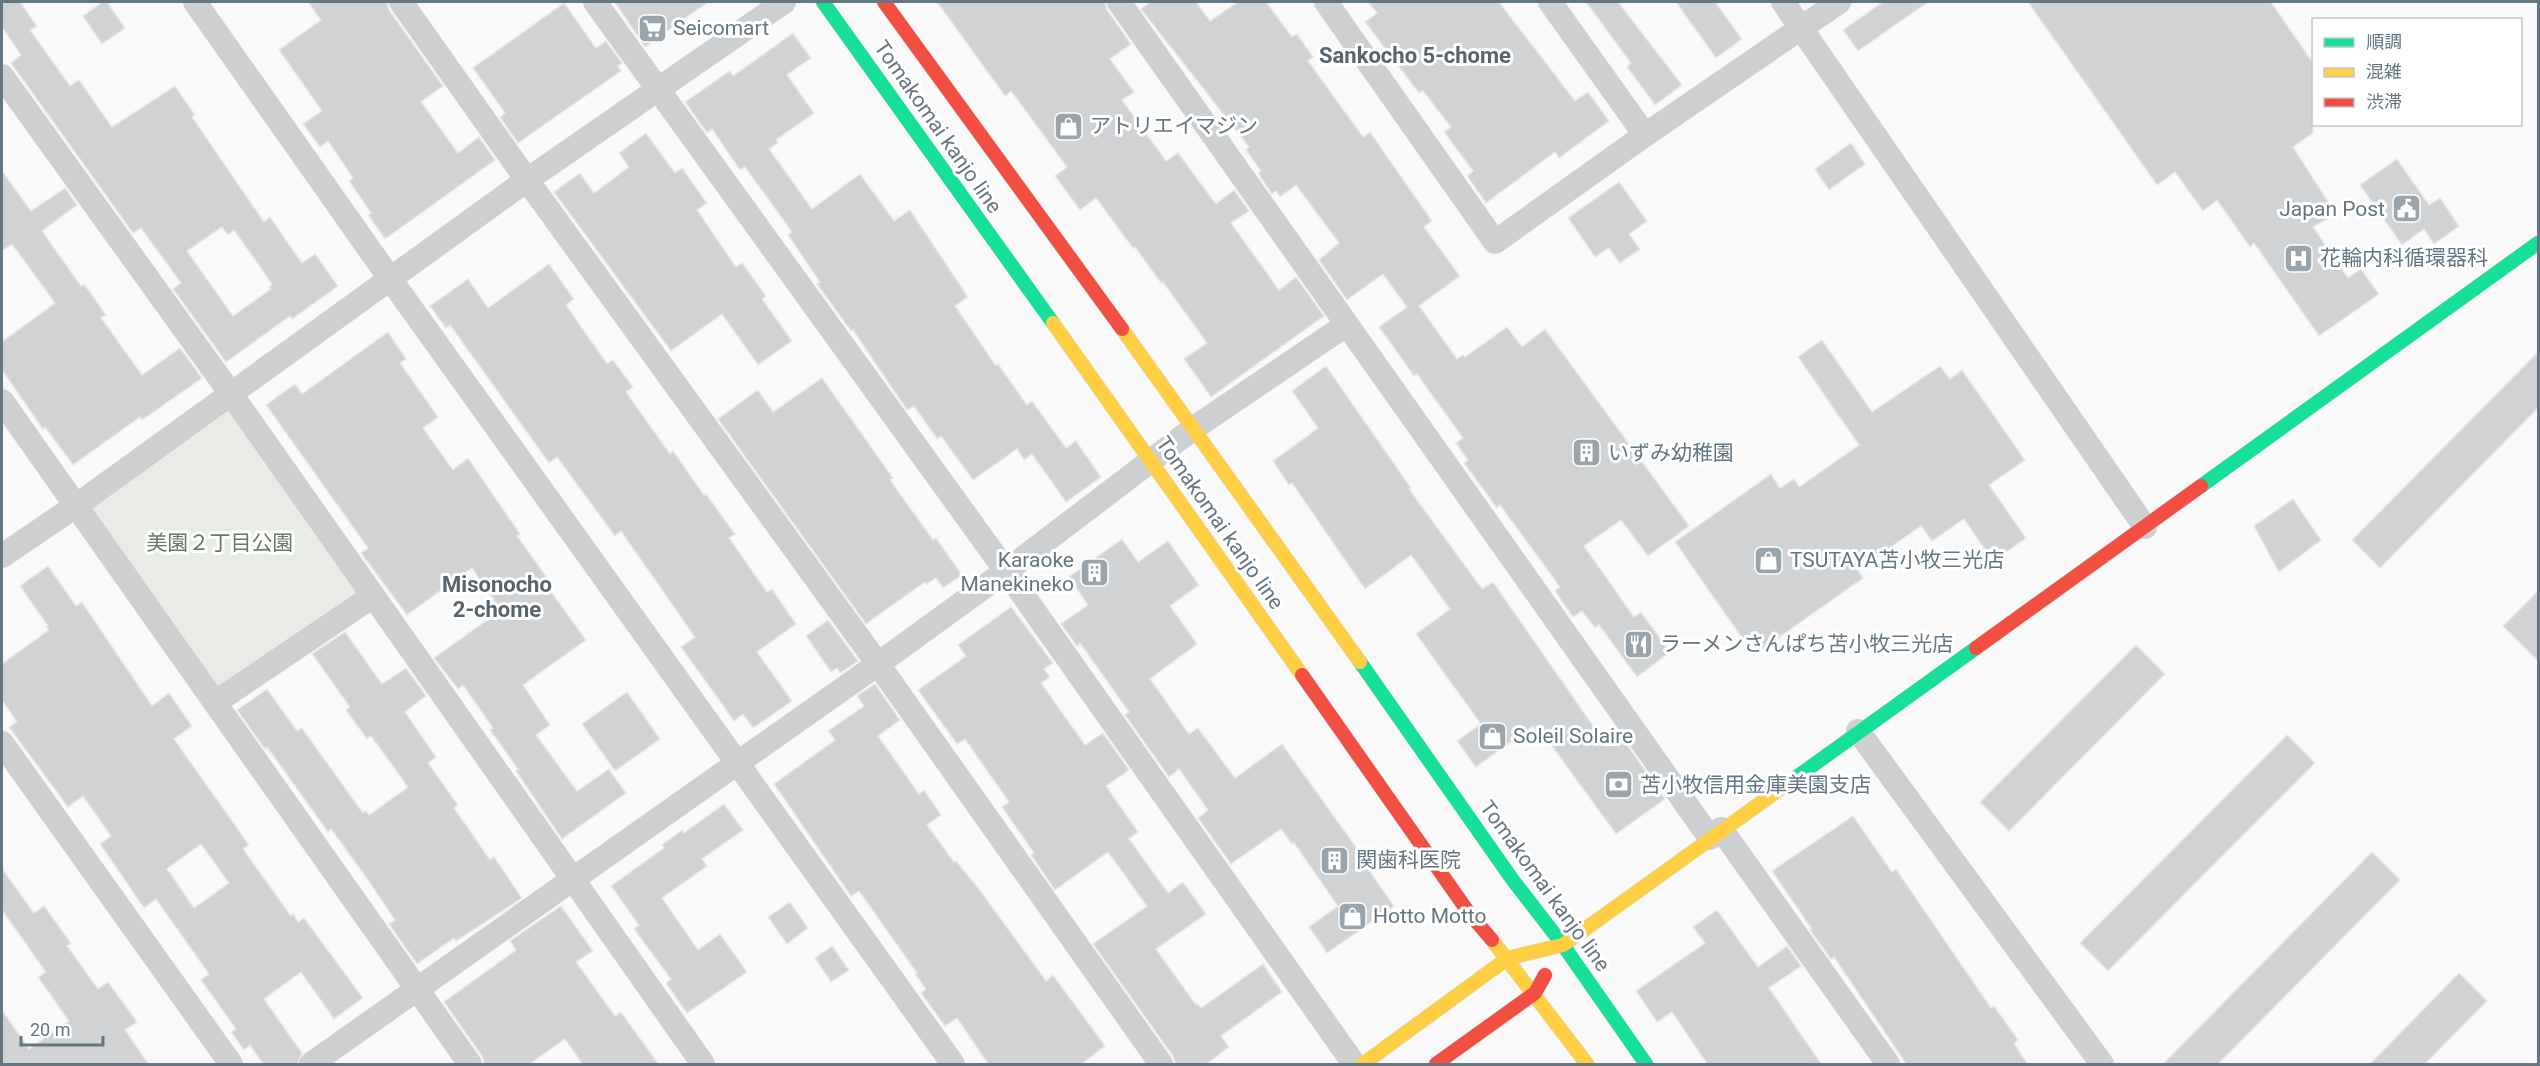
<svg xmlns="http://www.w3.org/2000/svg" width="2540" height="1066" font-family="Roboto,'Noto Sans JP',sans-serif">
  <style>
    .green { fill: #e8ebe6 }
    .building { fill: #d0d2d3; stroke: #e8e8e8; stroke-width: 1.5; fill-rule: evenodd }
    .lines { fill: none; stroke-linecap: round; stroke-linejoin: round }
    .fast-casing { stroke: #d5d6d7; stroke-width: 15 }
    .slow-casing { stroke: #d5d6d7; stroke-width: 15 }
    .jam-casing { stroke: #d5d6d7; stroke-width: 15 }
    .street { stroke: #cecfd0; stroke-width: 24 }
    .fast { stroke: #16e098; stroke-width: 14 }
    .slow { stroke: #ffcf43; stroke-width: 14 }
    .jam { stroke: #f24e42; stroke-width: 14 }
    .labels { text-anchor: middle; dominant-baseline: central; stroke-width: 6; stroke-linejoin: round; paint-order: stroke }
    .poi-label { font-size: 21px; fill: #657683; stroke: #fff; text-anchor: start }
    .street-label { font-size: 21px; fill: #657683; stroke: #fff }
    .park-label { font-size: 21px; fill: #687a64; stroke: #fff }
    .neighbourhood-label { font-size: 22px; font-weight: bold; fill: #57646e; stroke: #fff }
  </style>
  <rect width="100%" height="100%" fill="#f9f9f9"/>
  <polygon class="green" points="231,394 373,596 216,702 77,505"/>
  <g class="building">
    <path d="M 2,2 L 20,2 L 37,26 L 30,30 L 70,86 L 79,80 L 112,127 L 175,86 L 195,115 L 192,117 L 264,222 L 270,217 L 302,263 L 315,254 L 338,286 L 292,319 L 290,316 L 226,362 L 173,289 L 181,283 L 141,228 L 133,233 L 11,63 L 21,55 L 2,27 ZM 222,227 L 228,235 L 234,230 L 272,284 L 269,287 L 271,289 L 233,316 L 187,251 Z"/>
    <polygon points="103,2 107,2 125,28 102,44 83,16"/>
    <polygon points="308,2 387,2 389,10 443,86 421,102 458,153 479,137 495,160 385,239 368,215 371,213 349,181 353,178 328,141 320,147 303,124 322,111 279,50 321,20"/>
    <polygon points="615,2 708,2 645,47"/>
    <polygon points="937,2 1105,2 1107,10 1131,44 1110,59 1134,92 1122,100 1166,161 1178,153 1216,204 1234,190 1249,211 1231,223 1279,290 1296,277 1324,316 1211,397 1184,359 1207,343 1163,282 1162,284 1135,247 1133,248 1096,198 1080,210 1055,176 1067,167 1011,91 1005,96"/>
    <polygon points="1151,2 1196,2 1210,21 1238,2 1266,2 1292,37 1297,34 1313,57 1308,61 1363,137 1370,132 1432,221 1424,227 1460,276 1419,306 1457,359 1463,355 1465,357 1507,327 1522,347 1545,329 1689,526 1648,556 1621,520 1584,546 1634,617 1641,612 1670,652 1637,677 1599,625 1595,628 1582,611 1573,617 1555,591 1560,587 1500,505 1497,508 1464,463 1468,460 1456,443 1463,438 1417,374 1414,376 1379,327 1407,307 1383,274 1347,300 1319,260 1339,243 1296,185 1280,197 1276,191 1272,194 1258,173 1261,171 1246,150 1249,147 1141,9"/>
    <polygon points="1368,2 1499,2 1575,101 1588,92 1609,121 1559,158 1555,152 1486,203 1467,176 1473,171 1444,132 1451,127 1423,91 1419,93 1365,22 1377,13"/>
    <polygon points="1586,2 1618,2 1682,85 1655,105 1627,67 1631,63"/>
    <polygon points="1676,2 1715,2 1742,39 1716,58"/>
    <polygon points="1883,2 1928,2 1858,51 1843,30"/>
    <polygon points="2028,2 2271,2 2313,63 2313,133 2293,147 2336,214 2313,227 2348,278 2361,269 2379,294 2319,336 2254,243 2250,247 2217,200 2203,211 2175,172 2157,185"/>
    <polygon points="564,3 596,48 606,41 622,63 618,66 621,71 518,143 500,117 505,113 473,68"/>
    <polygon points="793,33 811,58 787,75 814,113 776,140 778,143 769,149 812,209 860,174 894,221 910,210 968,297 955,306 996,366 998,364 1027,405 1032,401 1066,448 1076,441 1101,477 1066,502 1032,454 1024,460 1017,449 973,480 941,436 937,439 914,406 907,410 853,330 851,331 817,284 820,282 788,235 792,232 745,167 740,170 712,129 707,133 685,102 730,71 733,76"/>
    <polygon points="646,133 675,173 682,168 707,203 697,210 736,267 742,263 766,296 762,299 792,341 758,365 722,314 671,351 554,192 580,173 594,193 629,167 619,153"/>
    <polygon points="1851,143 1865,164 1829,190 1815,169"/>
    <polygon points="2397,159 2429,205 2440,198 2459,226 2434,244 2424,229 2402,245 2360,185"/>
    <polygon points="2,171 31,211 65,188 77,205 42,231 81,286 84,284 106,315 101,318 142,375 180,348 202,378 142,420 140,417 73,465 45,427 43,429 2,370 2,342 55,303 12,244 2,251"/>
    <polygon points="1619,182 1647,221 1629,234 1640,249 1620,263 1609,248 1595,257 1568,218"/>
    <polygon points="549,264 574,299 566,305 607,364 613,360 633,387 626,392 670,454 673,451 704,495 706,494 735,534 729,538 767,592 772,589 796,624 757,652 792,701 753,728 743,714 734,721 681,647 695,637 621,531 615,536 557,457 549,463 450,325 446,328 430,306 468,279 488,308"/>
    <polygon points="388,332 406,359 400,363 438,417 423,428 453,470 468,458 520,534 517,536 553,586 549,589 586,640 523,685 550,725 536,735 577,791 609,769 626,793 562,839 516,771 518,769 490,730 493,728 463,685 458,689 434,658 501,610 472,568 407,615 361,553 368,548 266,405 295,384 302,394"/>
    <polygon points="1822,340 1872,412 1940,366 1950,379 1962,370 2025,460 1989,485 2026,538 1993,561 1964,519 1932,541 1921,526 1858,570 1863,578 1754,655 1675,542 1771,474 1780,488 1794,479 1799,487 1859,445 1798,357"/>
    <polygon points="2538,352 2538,408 2380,568 2352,540"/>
    <polygon points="1326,366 1411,488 1409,489 1482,589 1493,582 1607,746 1621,736 1665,799 1616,834 1549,742 1546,744 1533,726 1476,767 1457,741 1481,724 1416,634 1450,609 1411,555 1365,589 1292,483 1289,485 1273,461 1318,428 1292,391"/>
    <polygon points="822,378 893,478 890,480 933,540 936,538 962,575 943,588 936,578 927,584 925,582 866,624 718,419 758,390 773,412"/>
    <polygon points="2293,499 2321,540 2279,572 2254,526"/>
    <polygon points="1122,539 1138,562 1168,541 1199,585 1170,606 1197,644 1150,679 1189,734 1198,728 1235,778 1282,744 1371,868 1368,869 1394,906 1327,953 1309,927 1338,906 1294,843 1292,844 1281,829 1231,864 1198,818 1208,810 1179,769 1169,777 1125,715 1129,712 1080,643 1077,646 1061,624 1088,605 1069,577"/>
    <path d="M 48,566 L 76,606 L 82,602 L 152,706 L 169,693 L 192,726 L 174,739 L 249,845 L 243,849 L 291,916 L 293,914 L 298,922 L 304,918 L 363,998 L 334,1019 L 301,972 L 264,999 L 302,1053 L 297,1065 L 264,1065 L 250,1045 L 244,1050 L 231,1032 L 236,1029 L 201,980 L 209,974 L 156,899 L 144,908 L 100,844 L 111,836 L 83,796 L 68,807 L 9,727 L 17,722 L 2,700 L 2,664 L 49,630 L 46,627 L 48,626 L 20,586 ZM 201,844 L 229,883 L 194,908 L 167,869 Z"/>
    <polygon points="2538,591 2538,661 2503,626"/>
    <polygon points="1011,607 1053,663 1044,669 1050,677 1041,683 1085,745 1103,733 1129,770 1106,786 1138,832 1129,839 1168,893 1183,882 1206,914 1156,949 1196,1005 1198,1004 1201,1008 1263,964 1282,992 1221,1036 1229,1047 1205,1065 1176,1065 1173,1056 1093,944 1147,906 1108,852 1055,890 1031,855 1034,853 1002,807 1009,802 965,739 957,744 918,690 966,656 958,645"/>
    <polygon points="828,620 858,661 840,673 837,668 831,672 806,636"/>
    <polygon points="345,632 382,684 406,668 426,696 405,712 436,757 428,763 458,805 454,808 490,860 494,857 522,898 456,941 454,938 417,964 389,924 395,920 368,880 331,829 328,832 267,747 265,749 237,710 267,689 297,731 302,728 363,813 366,811 369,815 408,787 371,736 367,739 346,710 350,707 312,654"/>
    <polygon points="2136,645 2165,674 2009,831 1980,802"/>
    <polygon points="875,684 900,720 878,736 919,794 924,790 941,815 927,825 954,862 956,861 979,889 1046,981 1053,975 1105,1046 1080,1065 989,1065 957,1018 945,1026 921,993 926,989 915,974 917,973 859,891 851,896 774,784 835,740 828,731 864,706 857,696"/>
    <polygon points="627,692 660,739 615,771 582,724"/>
    <polygon points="2287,735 2315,763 2108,971 2080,943"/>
    <polygon points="724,804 743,830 702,859 707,866 662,898 698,950 720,934 747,972 687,1013 666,983 671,979 634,929 639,925 611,886 664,848 662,845 682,830 684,833"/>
    <polygon points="1853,816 1892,872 1896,869 1991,1008 1994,1006 2018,1040 2014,1043 2028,1065 1907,1065 1834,957 1831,959 1810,930 1812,929 1772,871"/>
    <polygon points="2372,852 2400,880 2217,1065 2162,1065"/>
    <polygon points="2,869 34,913 44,906 71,943 67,946 98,989 108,982 137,1022 125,1030 149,1065 2,1065 2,1010 29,1049 69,1021 38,977 46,972 2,910"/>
    <polygon points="790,902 808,928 787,944 768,917"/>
    <polygon points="561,906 593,951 576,962 615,1016 621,1012 659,1065 583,1065 565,1039 528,1065 485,1065 482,1056 444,1002 516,950 510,941"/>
    <polygon points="1717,910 1758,967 1787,946 1801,966 1769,988 1822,1065 1708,1065 1672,1012 1657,1022 1636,991 1705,943 1693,927"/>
    <polygon points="832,946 849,970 831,982 815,958"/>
    <polygon points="2459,973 2487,1001 2424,1065 2369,1065"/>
  </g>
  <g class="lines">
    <defs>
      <g id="fast">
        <polyline points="823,2 1053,323"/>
        <polyline points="2201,486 2538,243"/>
        <polyline points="1360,662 1512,879 1563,945 1646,1064"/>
        <polyline points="1787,784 1976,648"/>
      </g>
      <g id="slow">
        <polyline points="1053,323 1302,675"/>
        <polyline points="1122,329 1360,662"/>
        <polyline points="1492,940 1587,1064"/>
        <polyline points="1363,1064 1508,958 1563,945 1787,784"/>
      </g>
      <g id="jam">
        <polyline points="884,2 1122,329"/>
        <polyline points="1976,648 2201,486"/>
        <polyline points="1302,675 1469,913 1492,940"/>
        <polyline points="1436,1064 1535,993 1545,975"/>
      </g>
    </defs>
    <use href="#fast" class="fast-casing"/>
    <use href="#slow" class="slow-casing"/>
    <use href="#jam" class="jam-casing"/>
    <g class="street">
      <polyline points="195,2 391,280 953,1064"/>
      <polyline points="401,2 527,180 878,664 1161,1064"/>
      <polyline points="595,2 1006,571 1354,1064"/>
      <polyline points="1119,2 1710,838"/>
      <polyline points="1326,2 1495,242 1645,135 1839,2"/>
      <polyline points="1550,2 1645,135"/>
      <polyline points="1783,2 2145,527"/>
      <polyline points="2,76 231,394 703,1064"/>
      <polyline points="2,401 470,1064"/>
      <polyline points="2,556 77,505 527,180 784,2"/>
      <polyline points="216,702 373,596"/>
      <polyline points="1858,731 2102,1064"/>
      <polyline points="2,743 231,1064"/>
      <polyline points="1721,829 1888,1064"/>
      <polyline points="311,1064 878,664 1006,571 1194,428 1346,325"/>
    </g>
    <use href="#fast" class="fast"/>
    <use href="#slow" class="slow"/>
    <use href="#jam" class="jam"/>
  </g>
  <defs>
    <symbol id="supermarket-square" viewBox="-11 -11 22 22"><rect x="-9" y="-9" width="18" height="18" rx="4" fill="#99a4ac" stroke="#fff"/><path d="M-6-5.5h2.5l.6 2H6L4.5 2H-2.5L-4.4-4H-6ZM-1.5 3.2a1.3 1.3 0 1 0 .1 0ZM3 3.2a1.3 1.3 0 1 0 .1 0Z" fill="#fff"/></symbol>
    <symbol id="shop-square" viewBox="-11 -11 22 22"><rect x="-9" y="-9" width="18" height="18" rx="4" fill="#99a4ac" stroke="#fff"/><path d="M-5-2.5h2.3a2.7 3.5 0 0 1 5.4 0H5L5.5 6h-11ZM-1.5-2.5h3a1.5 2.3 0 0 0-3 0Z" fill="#fff"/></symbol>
    <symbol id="civic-square" viewBox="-11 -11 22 22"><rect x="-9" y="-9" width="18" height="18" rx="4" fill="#99a4ac" stroke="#fff"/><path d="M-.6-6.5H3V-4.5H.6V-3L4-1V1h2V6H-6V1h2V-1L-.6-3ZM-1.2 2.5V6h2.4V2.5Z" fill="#fff"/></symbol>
    <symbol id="hospital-square" viewBox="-11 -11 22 22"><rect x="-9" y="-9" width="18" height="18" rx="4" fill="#99a4ac" stroke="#fff"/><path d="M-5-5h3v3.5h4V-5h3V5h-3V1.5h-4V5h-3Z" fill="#fff"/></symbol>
    <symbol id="building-square" viewBox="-11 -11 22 22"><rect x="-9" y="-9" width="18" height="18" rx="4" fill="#99a4ac" stroke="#fff"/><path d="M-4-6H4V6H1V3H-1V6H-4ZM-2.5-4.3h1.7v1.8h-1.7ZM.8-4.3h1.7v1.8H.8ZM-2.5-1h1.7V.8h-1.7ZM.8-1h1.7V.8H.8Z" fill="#fff"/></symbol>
    <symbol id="restaurant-square" viewBox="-11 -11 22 22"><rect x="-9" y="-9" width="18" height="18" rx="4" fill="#99a4ac" stroke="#fff"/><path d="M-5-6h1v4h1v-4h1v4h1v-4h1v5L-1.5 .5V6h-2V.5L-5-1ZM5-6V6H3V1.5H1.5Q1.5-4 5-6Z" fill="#fff"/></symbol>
    <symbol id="bank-square" viewBox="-11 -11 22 22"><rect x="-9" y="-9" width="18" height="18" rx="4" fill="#99a4ac" stroke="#fff"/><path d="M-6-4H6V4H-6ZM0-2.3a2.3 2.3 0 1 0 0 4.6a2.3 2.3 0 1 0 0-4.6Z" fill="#fff"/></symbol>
  </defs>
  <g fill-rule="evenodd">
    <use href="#supermarket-square" x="636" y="12" width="33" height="33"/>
    <use href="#shop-square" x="1052" y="110" width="33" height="33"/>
    <use href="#civic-square" x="2390" y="192" width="33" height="33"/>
    <use href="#hospital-square" x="2282" y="242" width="33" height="33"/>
    <use href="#building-square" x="1570" y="436" width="33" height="33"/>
    <use href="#shop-square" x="1752" y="544" width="33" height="33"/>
    <use href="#building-square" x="1078" y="556" width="33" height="33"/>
    <use href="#restaurant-square" x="1622" y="628" width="33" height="33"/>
    <use href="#shop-square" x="1476" y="720" width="33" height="33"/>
    <use href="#bank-square" x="1602" y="768" width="33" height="33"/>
    <use href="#building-square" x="1318" y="844" width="33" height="33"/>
    <use href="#shop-square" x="1336" y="900" width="33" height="33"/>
  </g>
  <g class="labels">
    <g class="poi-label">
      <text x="673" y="28">Seicomart</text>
      <text x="1090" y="126">アトリエイマジン</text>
      <text x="2385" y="209" text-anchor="end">Japan Post</text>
      <text x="2320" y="258">花輪内科循環器科</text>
      <text x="1608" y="453">いずみ幼稚園</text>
      <text x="1074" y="560" text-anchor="end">Karaoke<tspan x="1074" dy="24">Manekineko</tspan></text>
      <text x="1790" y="560">TSUTAYA苫小牧三光店</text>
      <text x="1660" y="644">ラーメンさんぱち苫小牧三光店</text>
      <text x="1513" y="736">Soleil Solaire</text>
      <text x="1640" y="785">苫小牧信用金庫美園支店</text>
      <text x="1356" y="860">関歯科医院</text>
      <text x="1373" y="916">Hotto Motto</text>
    </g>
    <g class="street-label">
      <text transform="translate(938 127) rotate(55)">Tomakomai kanjo line</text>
      <text transform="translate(1220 523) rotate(55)">Tomakomai kanjo line</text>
      <text transform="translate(1545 886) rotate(54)">Tomakomai kanjo line</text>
    </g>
    <g class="park-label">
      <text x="220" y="543">美園２丁目公園</text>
    </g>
    <g class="neighbourhood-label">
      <text x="1415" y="55">Sankocho 5-chome</text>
      <text x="497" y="584">Misonocho<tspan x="497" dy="25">2-chome</tspan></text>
    </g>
  </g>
  <rect width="2540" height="1066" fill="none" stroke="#657683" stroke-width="6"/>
  <rect x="2312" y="18" width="210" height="108" fill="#ffffff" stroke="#c1c8cd" stroke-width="1.5"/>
  <rect x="2324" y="38" width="30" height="9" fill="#16e098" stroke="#c1c8cd" stroke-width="1.5"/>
  <text x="2366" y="48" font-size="18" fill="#657683">順調</text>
  <rect x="2324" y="68" width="30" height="9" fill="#ffcf43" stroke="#c1c8cd" stroke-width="1.5"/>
  <text x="2366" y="78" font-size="18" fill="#657683">混雑</text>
  <rect x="2324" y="98" width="30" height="9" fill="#f24e42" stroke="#c1c8cd" stroke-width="1.5"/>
  <text x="2366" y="108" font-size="18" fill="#657683">渋滞</text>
  <path d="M21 1036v9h82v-9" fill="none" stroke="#657683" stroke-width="3"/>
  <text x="30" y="1036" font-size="18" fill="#657683" stroke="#ffffff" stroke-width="4.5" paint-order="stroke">20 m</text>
</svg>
